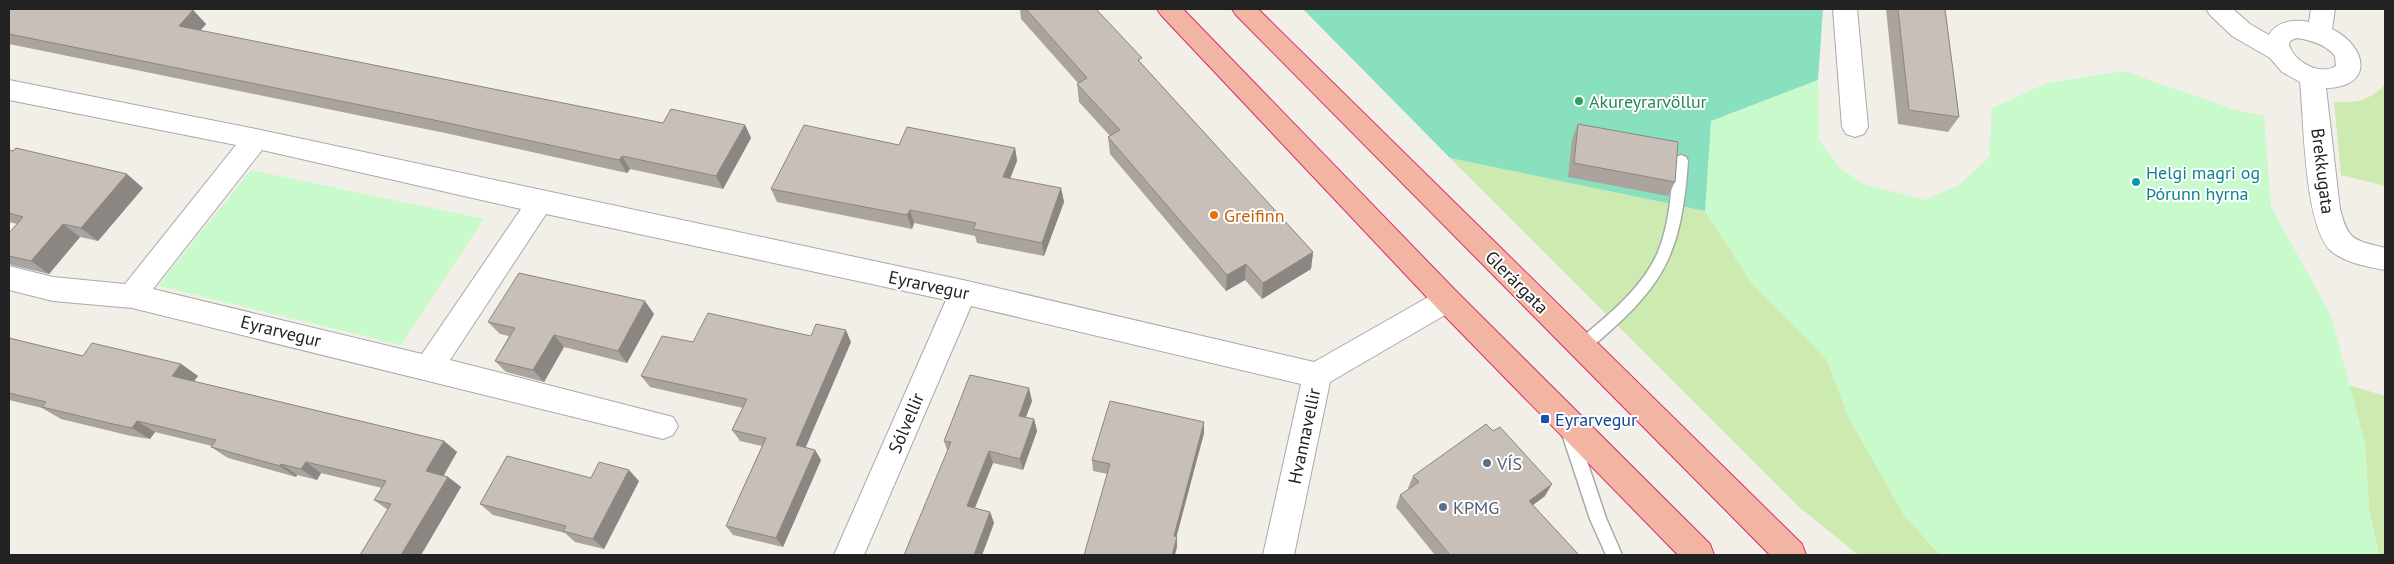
<svg xmlns="http://www.w3.org/2000/svg" width="2394" height="564" font-family="'PT Sans',sans-serif">
  <style>
    .grass { fill: #cdebb0 }
    .park { fill: #c8facc }
    .pitch { fill: #88e0be }
    .lines { fill: none; stroke-linecap: round; stroke-linejoin: round }
    .service-casing { stroke: #a9a9a9; stroke-width: 3 }
    .minor-casing { stroke: #a9a9a9; stroke-width: 2 }
    .trunk-casing { stroke: #dc2a67; stroke-width: 2 }
    .service { fill: #fff; fill-rule: evenodd }
    .minor { fill: #fff; fill-rule: evenodd }
    .trunk { fill: #f2b4a3; fill-rule: evenodd }
    .wall { fill: #aba49e }
    .shaded-wall { fill: #8b8681 }
    .building { fill: #c7bfb8; stroke: #8b8681 }
    .leisure-dot { fill: #2e9e5b; stroke: #fff; stroke-width: 2 }
    .culture-dot { fill: #0f9aa8; stroke: #fff; stroke-width: 2 }
    .food-dot { fill: #e8710a; stroke: #fff; stroke-width: 2 }
    .transit-dot { fill: #1a4fb4; stroke: #fff; stroke-width: 2 }
    .service-dot { fill: #5c6f8a; stroke: #fff; stroke-width: 2 }
    .labels { text-anchor: middle; dominant-baseline: central; stroke-width: 4; stroke-linejoin: round; paint-order: stroke }
    .leisure-label { font-size: 18px; fill: #27864d; stroke: #fff; text-anchor: start }
    .street-label { font-size: 18px; fill: #222; stroke: #fff }
    .culture-label { font-size: 18px; fill: #0d838f; stroke: #fff; text-anchor: start }
    .food-label { font-size: 18px; fill: #c56008; stroke: #fff; text-anchor: start }
    .transit-label { font-size: 18px; fill: #164399; stroke: #fff; text-anchor: start }
    .service-label { font-size: 18px; fill: #4e5e75; stroke: #fff; text-anchor: start }
  </style>
  <rect width="100%" height="100%" fill="#f2efe9"/>
  <g class="grass">
    <path d="M 2385,85 L 2385,186 L 2341,175 L 2334,102 C 2358,103 2367,101 2385,85 Z"/>
    <polygon points="1450,158 1705,211 1751,282 1827,360 1848,416 1904,515 1940,555 1858,555 1798,506"/>
    <polygon points="2349,385 2385,396 2385,555 2379,555 2369,510 2365,444"/>
  </g>
  <g class="park">
    <polygon points="2124,71 2236,110 2264,116 2271,207 2331,315 2365,444 2369,510 2379,555 1940,555 1904,515 1848,416 1827,360 1751,282 1705,211 1711,121 1818,80 1819,140 1840,168 1863,184 1925,200 1959,185 1989,157 1992,108 2047,83"/>
    <polygon points="251,170 484,219 401,345 158,286"/>
  </g>
  <polygon class="pitch" points="1303,9 1823,9 1818,80 1711,121 1705,211 1450,158"/>
  <g class="lines">
    <defs>
      <g id="service">
        <path d="M 1681,155 L 1686,157 L 1688,161 C 1681,260 1662,288 1586,352 L 1581,354 L 1576,352 L 1573,347 L 1576,342 C 1606,317 1642,289 1658,252 C 1670,223 1671,191 1674,161 L 1676,157 Z"/>
        <polygon points="1569,424 1575,426 1577,431 1606,518 1622,555 1606,555 1590,519 1561,431 1563,426"/>
      </g>
      <g id="minor">
        <polygon points="1833,9 1857,9 1868,127 1864,134 1855,137 1846,134 1842,127"/>
        <path d="M 2206,9 L 2233,9 L 2250,24 L 2269,35 C 2276,21 2295,19 2309,22 L 2311,9 L 2335,9 L 2332,29 C 2368,47 2374,87 2326,88 L 2340,209 C 2348,241 2354,240 2385,248 L 2385,270 C 2368,267 2345,263 2331,251 C 2304,226 2304,120 2300,82 L 2282,72 L 2270,58 L 2232,36 L 2210,15 ZM 2296,38 C 2311,40 2325,44 2335,56 L 2336,66 C 2319,76 2295,62 2289,45 L 2290,41 Z"/>
        <path d="M 9,80 L 256,129 L 963,280 L 1314,362 L 1437,292 L 1447,288 L 1457,292 L 1461,300 L 1457,308 L 1330,382 L 1294,555 L 1263,555 L 1301,384 L 971,306 L 864,555 L 834,555 L 946,300 L 546,214 L 450,360 L 673,417 L 678,426 L 673,435 L 663,439 L 132,308 L 53,301 L 9,290 L 9,266 L 53,277 L 125,284 L 236,145 L 9,100 ZM 262,150 L 521,209 L 422,354 L 153,289 Z"/>
      </g>
      <g id="trunk">
        <polygon points="1157,9 1183,9 1457,292 1710,544 1714,555 1678,555 1437,308 1161,15"/>
        <polygon points="1232,9 1258,9 1802,544 1806,555 1770,555 1236,15"/>
      </g>
    </defs>
    <use href="#service" class="service-casing"/>
    <use href="#minor" class="minor-casing"/>
    <use href="#trunk" class="trunk-casing"/>
    <use href="#service" class="service"/>
    <use href="#minor" class="minor"/>
    <use href="#trunk" class="trunk"/>
  </g>
  <g class="wall">
    <polygon points="9,9 193,10 206,24 200,31 663,123 745,125 751,138 723,189 630,169 627,173 445,133 9,44"/>
    <polygon points="1020,9 1096,9 1142,64 1313,252 1311,269 1262,299 1245,280 1226,291 1110,154 1108,137 1110,136 1079,102 1077,84 1078,83 1021,19"/>
    <polygon points="1886,9 1945,9 1959,117 1948,132 1898,124"/>
    <polygon points="1578,124 1675,182 1668,196 1568,177 1572,139"/>
    <polygon points="899,145 1015,148 1017,161 1010,179 1061,188 1064,202 1044,256 977,243 975,236 914,223 912,229 777,202 771,189"/>
    <polygon points="9,150 143,188 98,241 80,237 49,274 11,265 9,263 9,233 17,224 9,222"/>
    <polygon points="654,314 627,363 564,347 544,382 506,372 495,361 509,336 500,334 488,322"/>
    <polygon points="811,336 851,342 805,448 815,450 821,460 783,547 733,535 726,526 762,446 740,441 732,430 743,408 650,387 641,376 693,342"/>
    <polygon points="9,338 83,356 181,364 198,376 193,381 444,441 457,452 443,475 448,477 461,487 421,555 360,555 388,510 374,500 382,488 321,473 317,480 297,475 296,477 228,458 211,447 212,446 155,432 150,439 131,436 61,419 42,408 9,400"/>
    <polygon points="1032,401 1026,417 1034,419 1037,431 1023,470 993,463 975,508 990,512 994,523 982,555 944,441"/>
    <polygon points="1204,433 1176,537 1177,537 1177,547 1108,474 1093,471 1092,460"/>
    <polygon points="1413,476 1545,496 1533,505 1579,555 1435,555 1396,507 1400,495 1409,489 1408,488"/>
    <polygon points="591,478 639,481 604,549 575,542 565,533 493,515 480,504"/>
  </g>
  <g class="shaded-wall">
    <polygon points="193,10 206,24 192,40 179,26"/>
    <polygon points="745,125 751,138 723,189 716,176"/>
    <polygon points="1015,148 1017,161 1005,191 1003,177"/>
    <polygon points="622,156 630,169 627,173 619,160"/>
    <polygon points="127,174 143,188 98,241 81,228"/>
    <polygon points="1061,188 1064,202 1044,256 1042,243"/>
    <polygon points="910,210 914,223 912,229 907,215"/>
    <polygon points="63,224 80,237 49,274 31,261"/>
    <polygon points="1313,252 1311,269 1262,299 1263,283"/>
    <polygon points="1246,264 1245,280 1226,291 1227,275"/>
    <polygon points="645,301 654,314 627,363 618,351"/>
    <polygon points="846,330 851,342 802,456 796,445"/>
    <polygon points="554,335 564,347 544,382 533,370"/>
    <polygon points="181,364 198,376 189,388 172,376"/>
    <polygon points="1029,388 1032,401 1022,427 1019,416"/>
    <polygon points="1034,419 1037,431 1023,470 1020,459"/>
    <polygon points="137,421 155,432 150,439 132,428"/>
    <polygon points="1204,422 1204,433 1174,546 1174,536"/>
    <polygon points="444,441 457,452 440,482 426,471"/>
    <polygon points="815,450 821,460 783,547 776,538"/>
    <polygon points="989,451 993,463 971,517 967,506"/>
    <polygon points="306,462 321,473 317,480 301,469"/>
    <polygon points="281,464 297,475 296,477 280,466"/>
    <polygon points="629,470 639,481 604,549 593,539"/>
    <polygon points="448,477 461,487 421,555 401,555"/>
    <polygon points="1552,484 1545,496 1522,513 1529,501"/>
    <polygon points="990,512 994,523 982,555 974,555"/>
    <polygon points="1177,537 1177,547 1175,555 1172,555"/>
  </g>
  <g class="building">
    <polygon points="9,9 186,9 193,10 179,26 663,123 671,109 745,125 716,176 622,156 619,160 434,120 9,34"/>
    <polygon points="1026,9 1096,9 1142,58 1138,60 1313,252 1263,283 1246,264 1227,275 1108,137 1120,130 1077,84 1087,78"/>
    <polygon points="1898,9 1945,9 1959,117 1909,110"/>
    <polygon points="1578,124 1678,142 1675,182 1574,163"/>
    <polygon points="804,125 899,145 907,127 1015,148 1003,177 1061,188 1042,243 973,229 976,223 910,210 907,215 771,189"/>
    <polygon points="16,148 127,174 81,228 63,224 31,261 9,256 9,233 23,217 9,213 9,150 13,151"/>
    <polygon points="519,273 645,301 618,351 554,335 533,370 495,361 515,328 488,322"/>
    <polygon points="708,313 811,336 816,324 846,330 796,445 815,450 776,538 726,526 766,438 732,430 747,399 641,376 662,336 693,342"/>
    <polygon points="9,338 83,356 92,343 181,364 172,376 444,441 426,471 448,477 401,555 360,555 391,504 374,500 386,481 306,462 301,469 281,464 280,466 211,447 216,440 137,421 132,428 113,424 42,407 46,402 9,393"/>
    <polygon points="970,375 1029,388 1019,416 1034,419 1020,459 989,451 967,506 990,512 974,555 904,555 951,442 944,441"/>
    <polygon points="1110,401 1204,422 1174,536 1177,537 1172,555 1084,555 1110,464 1092,460"/>
    <polygon points="1486,424 1493,431 1500,427 1552,484 1529,501 1579,555 1450,555 1400,495 1419,482 1413,476"/>
    <polygon points="507,456 591,478 599,462 629,470 593,539 563,531 566,526 480,504"/>
  </g>
  <circle class="leisure-dot" cx="1579" cy="101" r="5"/>
  <circle class="culture-dot" cx="2136" cy="182" r="5"/>
  <circle class="food-dot" cx="1214" cy="215" r="5"/>
  <rect class="transit-dot" x="1540" y="414" width="10" height="10" rx="2.5"/>
  <g class="service-dot">
    <circle cx="1487" cy="463" r="5"/>
    <circle cx="1443" cy="507" r="5"/>
  </g>
  <g class="labels">
    <g class="leisure-label">
      <text x="1589" y="101">Akureyrarvöllur</text>
    </g>
    <g class="street-label">
      <text transform="translate(2323 171) rotate(83)">Brekkugata</text>
      <text transform="translate(1517 282) rotate(45)">Glerárgata</text>
      <text transform="translate(929 285) rotate(12)">Eyrarvegur</text>
      <text transform="translate(281 331) rotate(14)">Eyrarvegur</text>
      <text transform="translate(906 423) rotate(-67)">Sólvellir</text>
      <text transform="translate(1304 436) rotate(-78)">Hvannavellir</text>
    </g>
    <g class="culture-label">
      <text x="2146" y="172">Helgi magri og<tspan x="2146" dy="21">Þórunn hyrna</tspan></text>
    </g>
    <g class="food-label">
      <text x="1224" y="215">Greifinn</text>
    </g>
    <g class="transit-label">
      <text x="1555" y="419">Eyrarvegur</text>
    </g>
    <g class="service-label">
      <text x="1497" y="463">VÍS</text>
      <text x="1453" y="507">KPMG</text>
    </g>
  </g>
  <rect width="2394" height="564" fill="none" stroke="#222222" stroke-width="20"/>
</svg>
